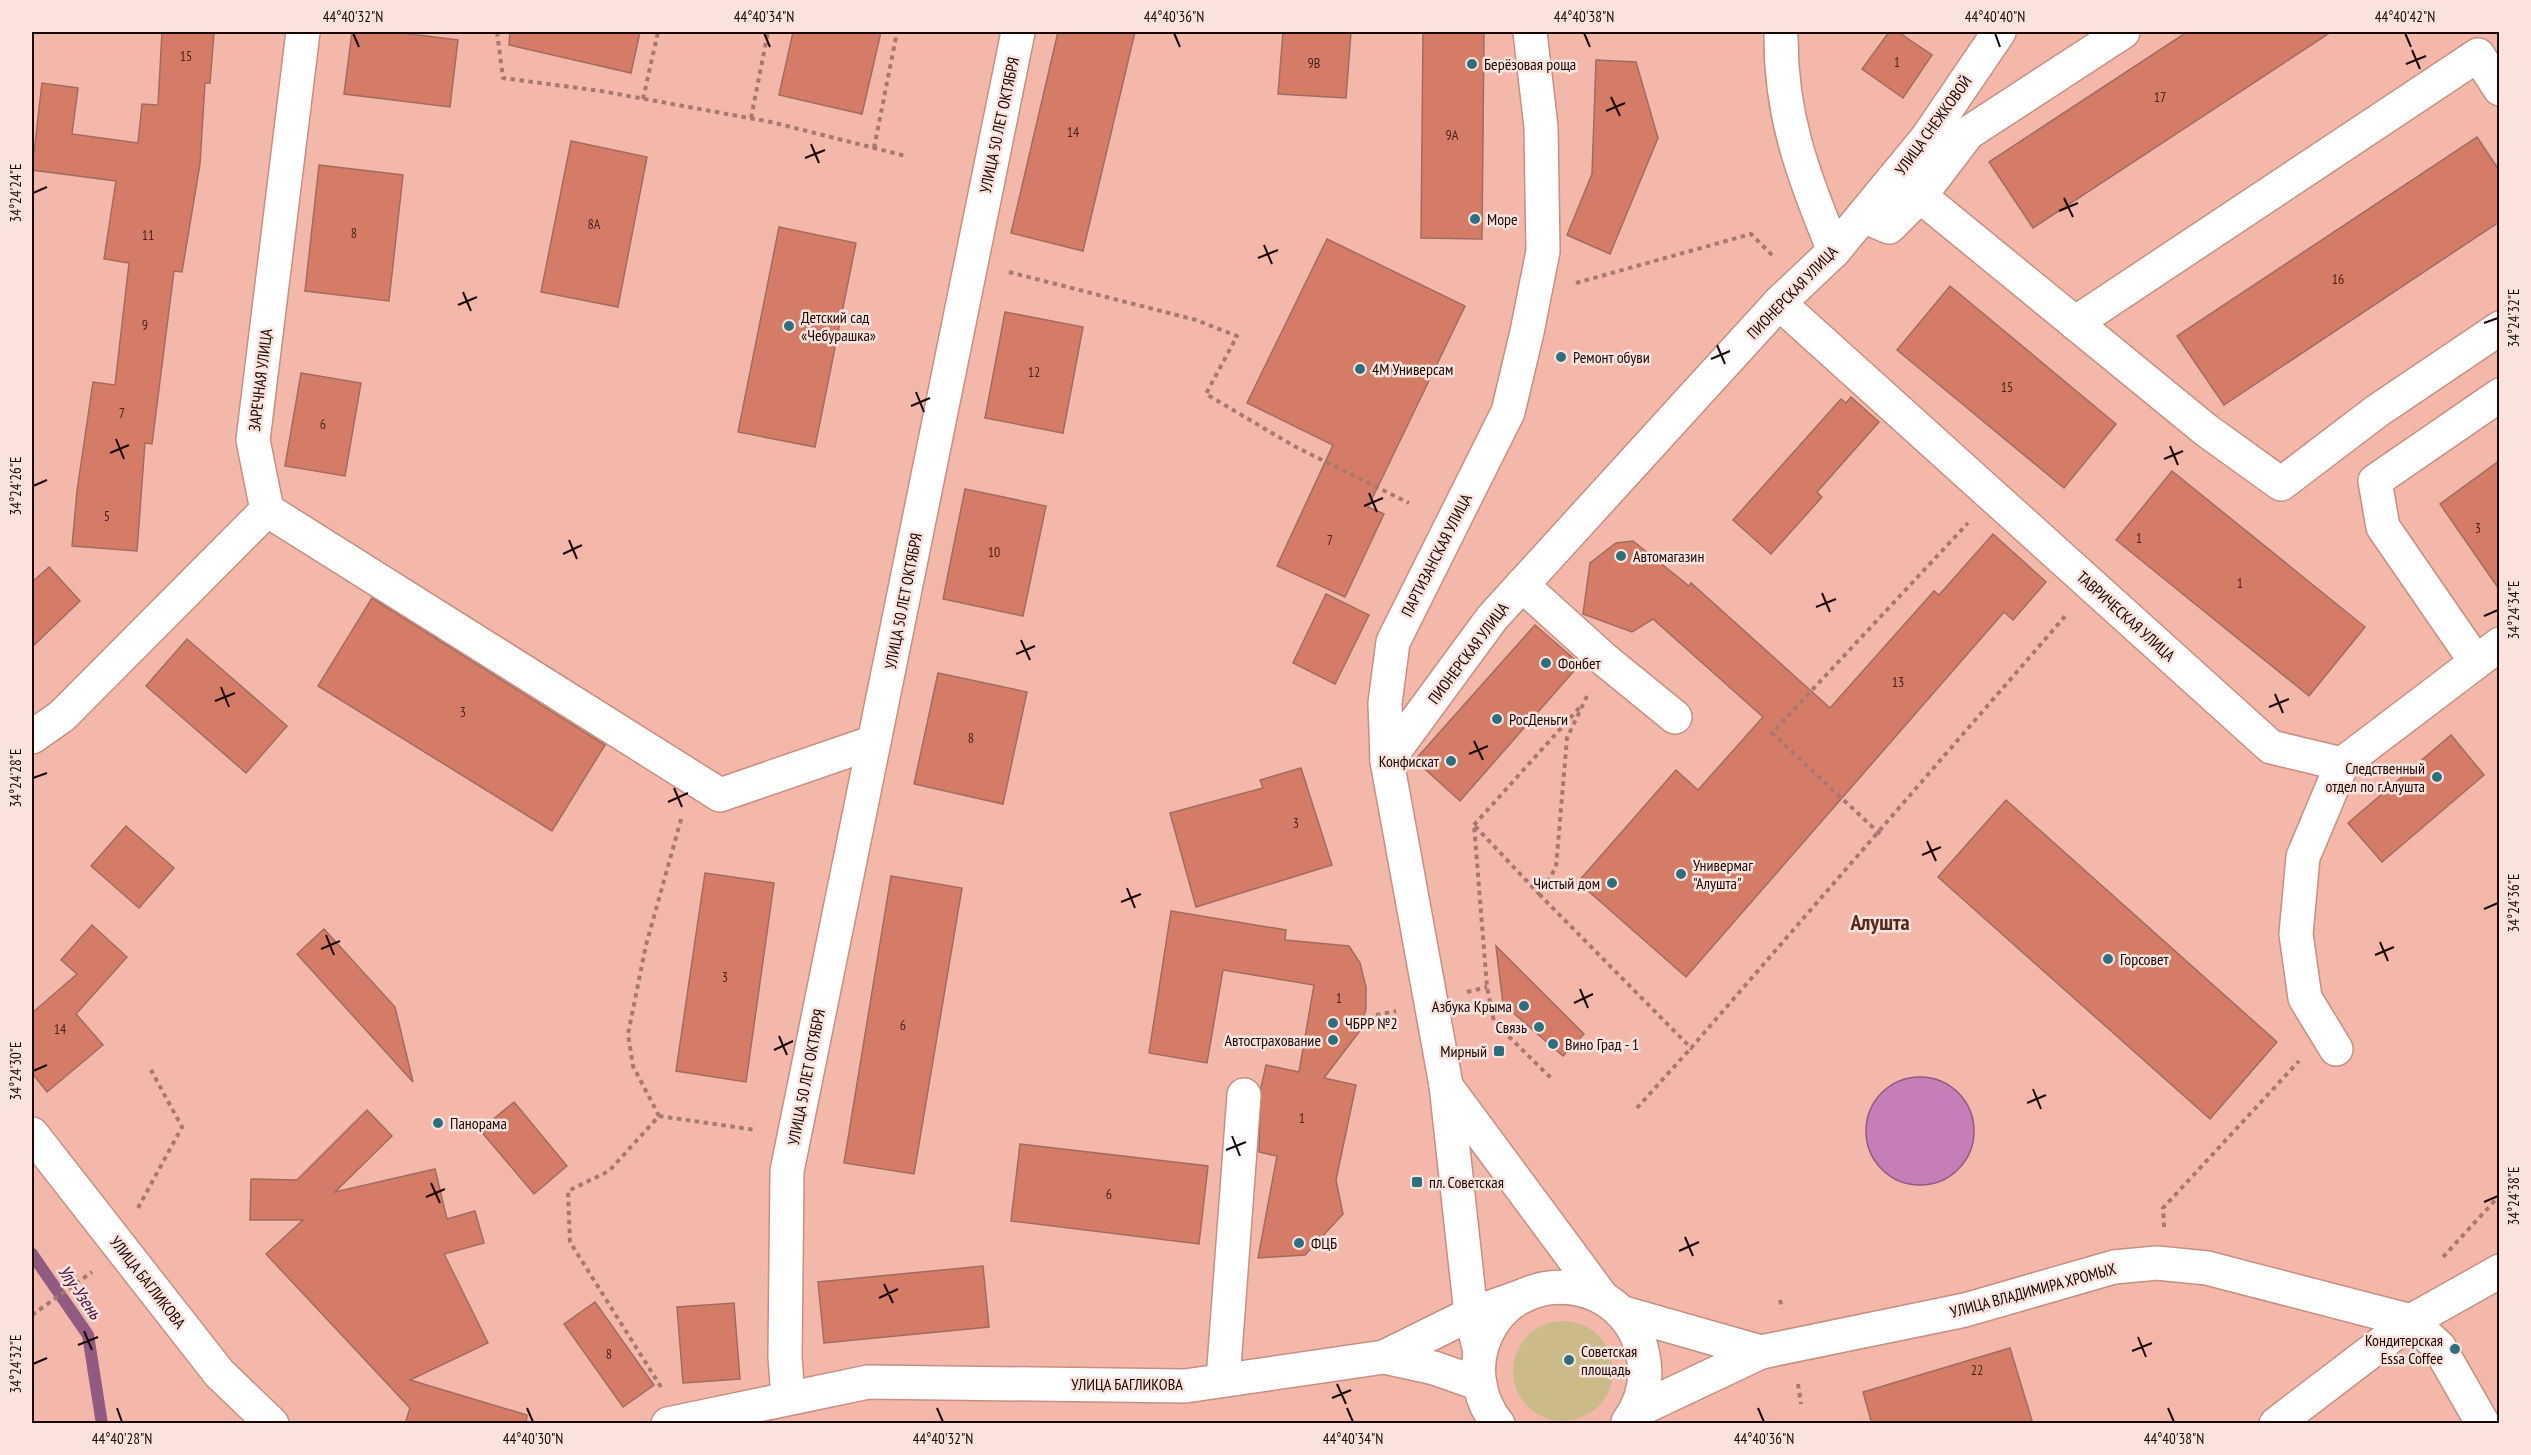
<svg xmlns="http://www.w3.org/2000/svg" width="2531" height="1455" font-family="'PT Sans Narrow',sans-serif">
  <style>
    .green { fill: #cabb88 }
    .water { fill: #c57eb7; stroke: #915a81; stroke-width: 1.5 }
    .lines { fill: none; stroke-linecap: round; stroke-linejoin: round }
    .stream { stroke: #915a81; stroke-width: 12 }
    .building { fill: #d57c67; stroke: #a16c5f; stroke-width: 1.5 }
    .minor-casing { stroke: #c78f81; stroke-width: 36 }
    .major-casing { stroke: #c78f81; stroke-width: 36 }
    .path { stroke: #a6796f; stroke-width: 4; stroke-dasharray: 4.5 4.5; stroke-linecap: butt }
    .minor { stroke: #fff; stroke-width: 33 }
    .major { stroke: #fff; stroke-width: 33 }
    .ticks { fill: none; stroke: #190704; stroke-width: 2 }
    .poi-dot { fill: #2b707f; stroke: #fbe3dd; stroke-width: 2 }
    .labels { text-anchor: middle; dominant-baseline: central; stroke-width: 5; stroke-linejoin: round; paint-order: stroke }
    .number-label { font-size: 14px; fill: #48241d }
    .poi-label { font-size: 16px; fill: #190704; stroke: #fbe3dd; text-anchor: start }
    .street-label { font-size: 16px; fill: #190704; stroke: #fbe3dd }
    .water-label { font-size: 18px; font-style: italic; fill: #4c0b44; stroke: #fbe3dd }
    .district-label { font-size: 22px; font-weight: bold; fill: #57291e; stroke: #fbe3dd }
    .neatline { fill: none; stroke: #190704; stroke-width: 2 }
    .ticks-label { font-size: 15px; text-anchor: middle; fill: #190704 }
  </style>
  <rect width="100%" height="100%" fill="#f3b8aa"/>
  <circle class="green" cx="1563" cy="1371" r="50"/>
  <circle class="water" cx="1920" cy="1131" r="54"/>
  <g class="lines">
    <polyline class="stream" points="32,1254 88,1335 102,1424"/>
  </g>
  <g class="building">
    <polygon points="162,32 214,32 210,83 205,83 200,164 182,272 174,271 152,444 145,443 137,551 72,546 77,491 93,382 115,385 129,263 104,259 116,181 32,170 42,83 78,88 72,134 138,143 142,104 158,105"/>
    <polygon points="352,32 394,32 458,40 450,107 344,94"/>
    <polygon points="510,32 640,32 631,73 509,45"/>
    <polygon points="793,32 881,32 862,114 779,95"/>
    <polygon points="1058,32 1135,32 1083,251 1011,233"/>
    <polygon points="1283,32 1351,32 1346,98 1278,94"/>
    <polygon points="1423,32 1484,32 1482,239 1421,238"/>
    <polygon points="1889,32 1898,32 1932,55 1903,98 1862,69"/>
    <polygon points="2187,32 2331,32 2033,228 1989,162"/>
    <polygon points="1596,60 1636,62 1658,138 1610,254 1567,235 1592,174"/>
    <polygon points="2477,137 2499,170 2499,222 2224,405 2177,336"/>
    <polygon points="571,141 647,157 618,307 541,292"/>
    <polygon points="319,165 403,175 389,301 305,291"/>
    <polygon points="779,227 856,243 815,447 738,432"/>
    <polygon points="1327,239 1465,306 1368,507 1384,514 1345,597 1277,566 1333,445 1247,403"/>
    <polygon points="1950,286 2116,424 2064,488 1897,350"/>
    <polygon points="1005,312 1083,327 1063,433 985,418"/>
    <polygon points="301,373 361,383 345,476 285,466"/>
    <polygon points="1851,397 1879,422 1817,492 1822,497 1771,554 1733,520 1841,399 1846,403"/>
    <polygon points="2499,461 2499,589 2440,504"/>
    <polygon points="2172,471 2365,627 2309,696 2116,540"/>
    <polygon points="965,489 1046,506 1023,616 943,599"/>
    <polygon points="1993,534 2046,582 2013,620 2004,612 1686,977 1578,882 1676,770 1698,790 1763,717 1653,619 1632,632 1583,614 1590,563 1616,543 1633,541 1689,586 1691,583 1830,708 1934,591 1939,595"/>
    <polygon points="49,567 80,601 32,647 32,582"/>
    <polygon points="1326,594 1369,615 1335,684 1293,663"/>
    <polygon points="372,598 605,745 552,831 318,686"/>
    <polygon points="1535,625 1580,664 1460,801 1415,760"/>
    <polygon points="187,639 287,726 246,773 146,686"/>
    <polygon points="938,673 1027,692 1003,804 914,784"/>
    <polygon points="2451,735 2484,775 2382,862 2348,823"/>
    <polygon points="1301,768 1332,865 1196,907 1170,813 1263,788 1260,780"/>
    <polygon points="2006,800 2277,1042 2210,1119 1938,877"/>
    <polygon points="126,826 174,868 139,908 91,866"/>
    <polygon points="705,873 774,883 746,1082 676,1071"/>
    <polygon points="891,876 962,888 914,1174 844,1163"/>
    <polygon points="1171,911 1286,930 1285,940 1349,946 1360,963 1366,987 1366,1009 1359,1032 1324,1078 1356,1085 1336,1180 1343,1214 1305,1255 1258,1258 1277,1156 1259,1152 1261,1087 1266,1065 1299,1072 1314,985 1223,970 1207,1063 1149,1053"/>
    <polygon points="92,925 127,957 76,1014 103,1045 47,1092 32,1073 32,1013 77,974 61,960"/>
    <polygon points="324,929 395,1007 413,1082 297,954"/>
    <polygon points="1496,946 1584,1034 1563,1056 1503,1004"/>
    <polygon points="514,1102 567,1166 534,1194 480,1130"/>
    <polygon points="367,1110 392,1136 335,1192 435,1169 447,1219 475,1211 484,1243 444,1254 488,1343 410,1380 527,1415 526,1424 405,1424 410,1408 266,1254 303,1220 250,1220 251,1179 297,1180"/>
    <polygon points="1020,1144 1208,1166 1199,1244 1011,1221"/>
    <polygon points="983,1266 989,1327 824,1343 818,1282"/>
    <polygon points="595,1302 654,1385 623,1407 564,1324"/>
    <polygon points="734,1303 740,1379 683,1383 677,1307"/>
    <polygon points="2010,1348 2033,1424 1872,1424 1863,1392"/>
  </g>
  <g class="lines">
    <defs>
      <g id="minor">
        <path d="M 1781,32 C 1780,117 1803,173 1834,251"/>
        <polyline points="1920,196 2206,430 2281,484 2377,411 2500,328"/>
        <polyline points="1863,216 1889,227 1920,196 1968,133 2123,32"/>
        <polyline points="1779,303 2271,747 2342,764 2500,644"/>
        <polyline points="2075,323 2478,55 2500,89"/>
        <polyline points="267,510 720,795 874,742"/>
        <polyline points="267,510 253,440 303,32"/>
        <polyline points="1522,585 1605,660 1675,717"/>
        <polyline points="2476,662 2383,527 2375,481 2500,395"/>
        <polyline points="32,737 62,716 267,510"/>
        <polyline points="2336,1049 2305,998 2296,934 2303,857 2342,764"/>
        <polyline points="1223,1380 1244,1095"/>
        <polyline points="788,1398 785,1357 787,1171 1018,32"/>
        <polyline points="2276,1424 2411,1321 2439,1347 2483,1424"/>
      </g>
      <g id="major">
        <polyline points="1387,761 1492,618 1779,303 1834,251 1927,138 1999,32"/>
        <polyline points="1446,1086 1602,1297"/>
        <polyline points="32,1134 219,1373 272,1424"/>
        <polyline points="1624,1313 1761,1352"/>
        <polyline points="1480,1352 1471,1314 1446,1085 1387,761 1385,703 1393,642 1508,412 1527,332 1543,251 1541,127 1530,32"/>
        <polyline points="1384,1357 1434,1368 1480,1384"/>
        <polyline points="1636,1411 1761,1352 1965,1310 2114,1267 2157,1263 2207,1268 2411,1321 2500,1271"/>
        <polyline points="668,1424 868,1382 1185,1386 1384,1357 1471,1314 1525,1295"/>
        <path d="M 1498,1424 C 1480,1402 1474,1372 1482,1346 C 1509,1259 1633,1272 1644,1362 C 1647,1383 1641,1404 1628,1422"/>
      </g>
    </defs>
    <use href="#minor" class="minor-casing"/>
    <use href="#major" class="major-casing"/>
    <g class="path">
      <polyline points="497,32 503,78 601,91 771,122 906,156"/>
      <polyline points="643,99 658,32"/>
      <polyline points="751,118 768,32"/>
      <polyline points="874,148 897,32"/>
      <polyline points="1009,272 1196,320 1237,336 1206,394 1294,446 1409,503"/>
      <polyline points="1576,283 1751,234 1774,257"/>
      <polyline points="1587,696 1567,738 1556,867 1540,895 1691,1048 2067,614"/>
      <polyline points="1474,825 1580,707"/>
      <polyline points="1880,834 1772,733 1968,523"/>
      <polyline points="1540,895 1474,825 1487,987 1494,1022 1552,1079"/>
      <polyline points="1467,992 1487,987"/>
      <polyline points="1376,1015 1396,1011"/>
      <polyline points="1637,1108 1691,1048"/>
      <polyline points="659,1116 756,1130"/>
      <polyline points="138,1208 182,1127 151,1070"/>
      <polyline points="2164,1227 2163,1208 2299,1061"/>
      <polyline points="2443,1257 2500,1195"/>
      <polyline points="1780,1300 1782,1309"/>
      <polyline points="32,1315 92,1272"/>
      <polyline points="1798,1384 1801,1404"/>
      <polyline points="661,1387 570,1242 568,1191 609,1171 659,1116 633,1066 628,1034 646,945 682,816"/>
    </g>
    <use href="#minor" class="minor"/>
    <use href="#major" class="major"/>
  </g>
  <path class="ticks" d="M 353,33 L 359,47M 764,33 L 770,47M 1174,33 L 1180,47M 1584,33 L 1590,47M 1995,33 L 2000,47M 2405,33 L 2411,47M 2412,50 L 2420,69M 2406,64 L 2426,56M 1611,97 L 1620,116M 1606,111 L 1625,103M 811,144 L 819,163M 805,158 L 825,150M 33,193 L 47,187M 2064,198 L 2073,217M 2059,211 L 2078,203M 1264,245 L 1272,264M 1258,258 L 1278,250M 463,292 L 471,311M 458,305 L 477,297M 2484,323 L 2498,318M 1717,345 L 1725,364M 1711,359 L 1730,351M 916,392 L 924,412M 911,406 L 930,398M 116,439 L 124,459M 2170,446 L 2178,465M 110,453 L 129,445M 2164,459 L 2183,451M 33,486 L 47,480M 1369,493 L 1377,512M 1364,506 L 1383,498M 569,540 L 577,559M 563,554 L 582,545M 1822,593 L 1830,612M 1816,607 L 1836,599M 2484,616 L 2498,610M 1021,640 L 1030,660M 1016,654 L 1035,646M 221,687 L 229,707M 2275,694 L 2283,713M 215,701 L 235,693M 2269,707 L 2289,699M 1474,741 L 1483,760M 1469,754 L 1488,746M 33,778 L 47,773M 674,788 L 682,807M 668,802 L 688,793M 1927,841 L 1936,861M 1922,855 L 1941,847M 1127,888 L 1135,908M 1121,902 L 1141,894M 2484,909 L 2498,903M 326,935 L 334,955M 2380,942 L 2388,961M 321,949 L 340,941M 2375,955 L 2394,947M 1580,989 L 1588,1008M 1574,1003 L 1593,994M 779,1036 L 787,1055M 774,1050 L 793,1041M 33,1071 L 47,1065M 2033,1089 L 2041,1109M 2027,1103 L 2046,1095M 1232,1136 L 1240,1156M 1226,1150 L 1246,1142M 431,1183 L 440,1203M 426,1197 L 445,1189M 2484,1202 L 2498,1196M 1685,1237 L 1693,1256M 1679,1251 L 1699,1242M 884,1284 L 893,1303M 879,1298 L 898,1289M 84,1331 L 92,1350M 2138,1337 L 2146,1357M 78,1345 L 98,1337M 2132,1351 L 2152,1343M 33,1364 L 47,1358M 1337,1384 L 1346,1404M 1332,1398 L 1351,1390M 117,1408 L 122,1422M 527,1408 L 533,1422M 937,1408 L 943,1422M 1347,1408 L 1353,1422M 1758,1408 L 1764,1422M 2168,1408 L 2174,1422"/>
  <g class="poi-dot">
    <circle cx="1472" cy="64" r="6"/>
    <circle cx="1475" cy="219" r="6"/>
    <circle cx="789" cy="326" r="6"/>
    <circle cx="1561" cy="357" r="6"/>
    <circle cx="1360" cy="369" r="6"/>
    <circle cx="1621" cy="556" r="6"/>
    <circle cx="1546" cy="663" r="6"/>
    <circle cx="1497" cy="719" r="6"/>
    <circle cx="1451" cy="761" r="6"/>
    <circle cx="2437" cy="777" r="6"/>
    <circle cx="1681" cy="874" r="6"/>
    <circle cx="1612" cy="883" r="6"/>
    <circle cx="2108" cy="959" r="6"/>
    <circle cx="1524" cy="1006" r="6"/>
    <circle cx="1333" cy="1023" r="6"/>
    <circle cx="1539" cy="1027" r="6"/>
    <circle cx="1333" cy="1040" r="6"/>
    <circle cx="1553" cy="1044" r="6"/>
    <rect x="1493" y="1045" width="12" height="12" rx="3"/>
    <circle cx="438" cy="1123" r="6"/>
    <rect x="1411" y="1176" width="12" height="12" rx="3"/>
    <circle cx="1299" cy="1243" r="6"/>
    <circle cx="2455" cy="1349" r="6"/>
    <circle cx="1569" cy="1360" r="6"/>
  </g>
  <g class="labels">
    <g class="number-label">
      <text x="186" y="56">15</text>
      <text x="1897" y="62">1</text>
      <text x="1314" y="63">9В</text>
      <text x="2160" y="97">17</text>
      <text x="1073" y="132">14</text>
      <text x="1452" y="135">9А</text>
      <text x="594" y="224">8А</text>
      <text x="354" y="233">8</text>
      <text x="148" y="235">11</text>
      <text x="2338" y="279">16</text>
      <text x="145" y="325">9</text>
      <text x="1034" y="372">12</text>
      <text x="2007" y="387">15</text>
      <text x="122" y="413">7</text>
      <text x="323" y="424">6</text>
      <text x="107" y="516">5</text>
      <text x="2478" y="528">3</text>
      <text x="2139" y="538">1</text>
      <text x="1330" y="540">7</text>
      <text x="994" y="552">10</text>
      <text x="2240" y="583">1</text>
      <text x="1898" y="682">13</text>
      <text x="463" y="712">3</text>
      <text x="971" y="738">8</text>
      <text x="1296" y="823">3</text>
      <text x="725" y="977">3</text>
      <text x="1339" y="998">1</text>
      <text x="903" y="1025">6</text>
      <text x="60" y="1029">14</text>
      <text x="1302" y="1118">1</text>
      <text x="1109" y="1194">6</text>
      <text x="609" y="1354">8</text>
      <text x="1977" y="1370">22</text>
    </g>
    <g class="poi-label">
      <text x="1484" y="64">Берёзовая роща</text>
      <text x="1487" y="219">Море</text>
      <text x="801" y="317">Детский сад<tspan x="801" dy="18">«Чебурашка»</tspan></text>
      <text x="1573" y="357">Ремонт обуви</text>
      <text x="1372" y="369">4М Универсам</text>
      <text x="1633" y="556">Автомагазин</text>
      <text x="1558" y="663">Фонбет</text>
      <text x="1509" y="719">РосДеньги</text>
      <text x="1439" y="761" text-anchor="end">Конфискат</text>
      <text x="2425" y="768" text-anchor="end">Следственный<tspan x="2425" dy="18">отдел по г.Алушта</tspan></text>
      <text x="1693" y="865">Универмаг<tspan x="1693" dy="18">"Алушта"</tspan></text>
      <text x="1600" y="883" text-anchor="end">Чистый дом</text>
      <text x="2120" y="959">Горсовет</text>
      <text x="1512" y="1006" text-anchor="end">Азбука Крыма</text>
      <text x="1345" y="1023">ЧБРР №2</text>
      <text x="1527" y="1027" text-anchor="end">Связь</text>
      <text x="1321" y="1040" text-anchor="end">Автострахование</text>
      <text x="1565" y="1044">Вино Град - 1</text>
      <text x="1487" y="1051" text-anchor="end">Мирный</text>
      <text x="450" y="1123">Панорама</text>
      <text x="1429" y="1182">пл. Советская</text>
      <text x="1311" y="1243">ФЦБ</text>
      <text x="2443" y="1340" text-anchor="end">Кондитерская<tspan x="2443" dy="18">Essa Coffee</tspan></text>
      <text x="1581" y="1351">Советская<tspan x="1581" dy="18">площадь</tspan></text>
    </g>
    <g class="street-label">
      <text transform="translate(999 125) rotate(-78)">УЛИЦА 50 ЛЕТ ОКТЯБРЯ</text>
      <text transform="translate(1933 125) rotate(-54)">УЛИЦА СНЕЖКОВОЙ</text>
      <text transform="translate(1792 292) rotate(-46)">ПИОНЕРСКАЯ УЛИЦА</text>
      <text transform="translate(260 380) rotate(-83)">ЗАРЕЧНАЯ УЛИЦА</text>
      <text transform="translate(1436 555) rotate(-63)">ПАРТИЗАНСКАЯ УЛИЦА</text>
      <text transform="translate(903 601) rotate(-79)">УЛИЦА 50 ЛЕТ ОКТЯБРЯ</text>
      <text transform="translate(2126 616) rotate(42)">ТАВРИЧЕСКАЯ УЛИЦА</text>
      <text transform="translate(1468 653) rotate(-53)">ПИОНЕРСКАЯ УЛИЦА</text>
      <text transform="translate(806 1077) rotate(-79)">УЛИЦА 50 ЛЕТ ОКТЯБРЯ</text>
      <text transform="translate(148 1282) rotate(52)">УЛИЦА БАГЛИКОВА</text>
      <text transform="translate(2033 1290) rotate(-15)">УЛИЦА ВЛАДИМИРА ХРОМЫХ</text>
      <text x="1127" y="1384">УЛИЦА БАГЛИКОВА</text>
    </g>
    <g class="water-label">
      <text transform="translate(80 1292) rotate(55)">Улу-Узень</text>
    </g>
    <g class="district-label">
      <text x="1880" y="922">Алушта</text>
    </g>
  </g>
  <rect width="2531" height="1455" fill="none" stroke="#fbe3dd" stroke-width="66"/>
  <rect x="33" y="33" width="2465" height="1389" class="neatline"/>
  <g class="ticks-label">
    <text x="353" y="22">44°40'32"N</text>
    <text x="764" y="22">44°40'34"N</text>
    <text x="1174" y="22">44°40'36"N</text>
    <text x="1584" y="22">44°40'38"N</text>
    <text x="1995" y="22">44°40'40"N</text>
    <text x="2405" y="22">44°40'42"N</text>
    <text transform="translate(16 193) rotate(-90)" y="5">34°24'24"E</text>
    <text transform="translate(2514 318) rotate(-90)" y="5">34°24'32"E</text>
    <text transform="translate(16 486) rotate(-90)" y="5">34°24'26"E</text>
    <text transform="translate(2514 610) rotate(-90)" y="5">34°24'34"E</text>
    <text transform="translate(16 778) rotate(-90)" y="5">34°24'28"E</text>
    <text transform="translate(2514 903) rotate(-90)" y="5">34°24'36"E</text>
    <text transform="translate(16 1071) rotate(-90)" y="5">34°24'30"E</text>
    <text transform="translate(2514 1196) rotate(-90)" y="5">34°24'38"E</text>
    <text transform="translate(16 1364) rotate(-90)" y="5">34°24'32"E</text>
    <text x="122" y="1444">44°40'28"N</text>
    <text x="533" y="1444">44°40'30"N</text>
    <text x="943" y="1444">44°40'32"N</text>
    <text x="1353" y="1444">44°40'34"N</text>
    <text x="1764" y="1444">44°40'36"N</text>
    <text x="2174" y="1444">44°40'38"N</text>
  </g>
</svg>
